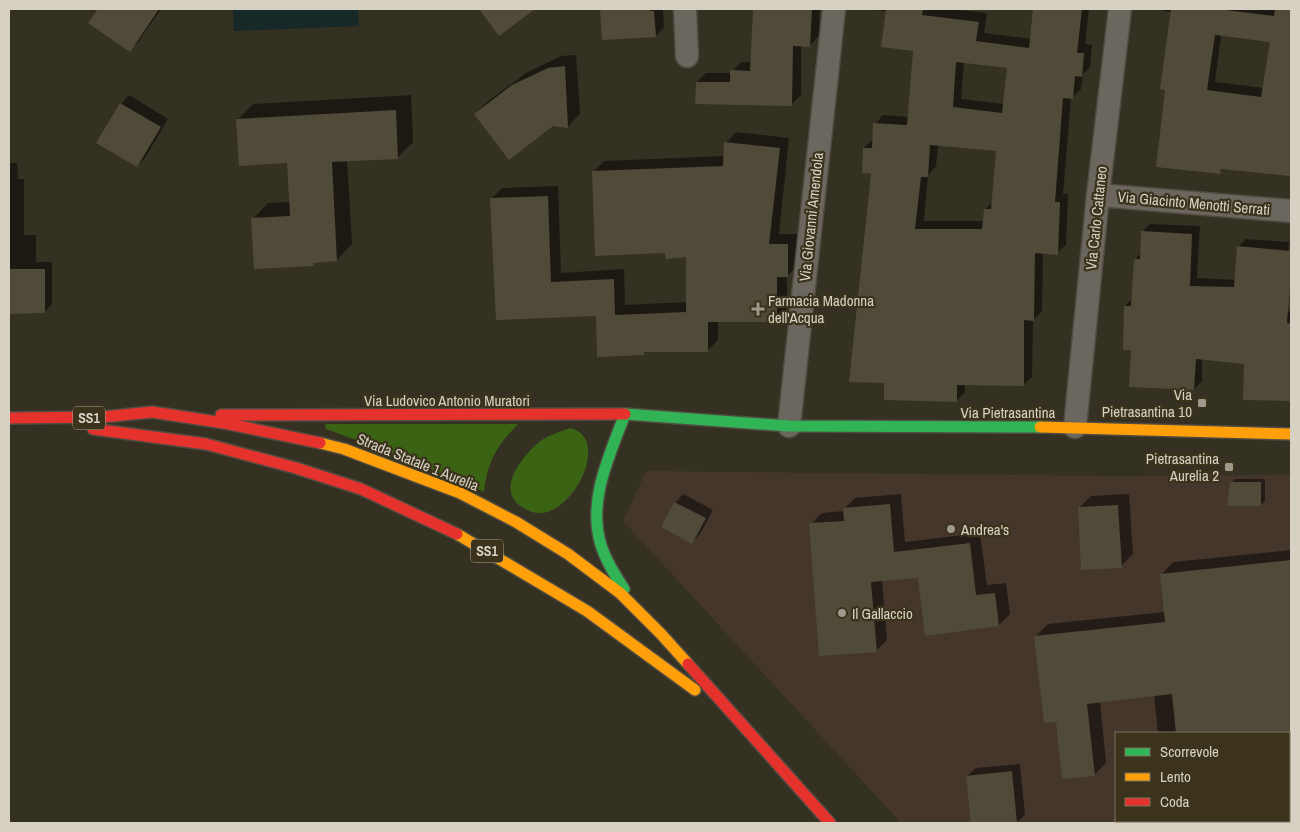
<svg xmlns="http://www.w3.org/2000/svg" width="1300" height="832" font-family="'Archivo Narrow',sans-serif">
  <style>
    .commercial { fill: #45362c; fill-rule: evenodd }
    .green { fill: #3a6314 }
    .water { fill: #162827 }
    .shadow { fill: #0007; fill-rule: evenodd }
    .building { fill: #504a39; fill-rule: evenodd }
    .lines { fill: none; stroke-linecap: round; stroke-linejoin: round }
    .street-casing { stroke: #4f4b40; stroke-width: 25 }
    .fast-casing { stroke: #4f4b40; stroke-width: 14 }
    .slow-casing { stroke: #4f4b40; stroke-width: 14 }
    .jam-casing { stroke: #4f4b40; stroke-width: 14 }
    .street { stroke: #6b675e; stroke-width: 22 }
    .fast { stroke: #30b455; stroke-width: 11 }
    .slow { stroke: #ff9f0a; stroke-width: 11 }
    .jam { stroke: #e5322d; stroke-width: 11 }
    .poi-dot { fill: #9d998b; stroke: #3b331b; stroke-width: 2 }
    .labels { text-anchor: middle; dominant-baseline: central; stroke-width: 4.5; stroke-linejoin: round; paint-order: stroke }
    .shield { fill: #3b331b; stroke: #a8a291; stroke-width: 1 }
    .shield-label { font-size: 14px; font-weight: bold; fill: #d6d1c3 }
    .street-label { font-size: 15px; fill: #d6d1c3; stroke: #3b331b }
    .poi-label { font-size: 15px; fill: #d6d1c3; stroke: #3b331b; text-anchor: start }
  </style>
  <rect width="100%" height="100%" fill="#343022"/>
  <path class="commercial" d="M 646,471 L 1119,476 L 1291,475 L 1291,823 L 901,823 L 623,521 ZM 1116,733 L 1289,733 L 1289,821 L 1116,821 Z"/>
  <g class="green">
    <path d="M 325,424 L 518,424 C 496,447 488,460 484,492 L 410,460 L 326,429 Z"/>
    <path d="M 570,428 C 611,437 575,513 540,513 C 532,513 526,510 519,505 C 497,487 523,456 539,442 C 548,435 560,432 570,428 Z"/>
  </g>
  <polygon class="water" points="233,9 358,9 359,26 234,31"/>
  <g class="shadow">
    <polygon points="99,9 161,9 138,42 129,50 90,23"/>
    <polygon points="481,9 533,9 500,34"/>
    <polygon points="601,9 663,9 664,27 656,36 603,39"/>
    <polygon points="754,9 820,9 819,36 809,46 801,45 801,95 791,105 697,82 706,73 732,73 732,71 741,62 751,62"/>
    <path d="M 873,9 L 950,9 L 987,13 L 984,33 L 1031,39 L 1034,9 L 1089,9 L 1085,44 L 1092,45 L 1090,67 L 1083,74 L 1081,89 L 1072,98 L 1071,98 L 1063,194 L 1068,194 L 1066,245 L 1057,253 L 1043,253 L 1042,311 L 1033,320 L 1032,377 L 1023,385 L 965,384 L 965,393 L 956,401 L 864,148 L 873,139 L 875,124 L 883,115 L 909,117 L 915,50 L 887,11 L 873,10 ZM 964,62 L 1008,67 L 1004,104 L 961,99 ZM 938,144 L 997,150 L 993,201 L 985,210 L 984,221 L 924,221 L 928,175 L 936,167 Z"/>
    <path d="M 1163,9 L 1291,9 L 1291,173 L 1289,175 L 1224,168 L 1220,172 L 1166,89 L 1171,12 L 1163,11 ZM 1221,35 L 1271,41 L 1264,88 L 1215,82 Z"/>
    <polygon points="576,55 580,114 568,126 475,114 487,102 526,73 561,56"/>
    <polygon points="129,95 168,119 145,158 137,166 98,142 121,104"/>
    <polygon points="411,95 413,142 398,157 347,160 352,244 337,260 316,261 313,264 253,219 268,203 290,202 288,162 237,120 253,104"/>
    <polygon points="736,132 789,138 779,234 798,234 798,265 787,276 787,310 777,320 718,320 718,340 708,350 647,351 644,354 597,314 497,319 492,198 502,188 558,186 561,273 624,269 625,305 687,302 687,256 667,252 593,172 604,161 725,156 726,143"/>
    <polygon points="9,163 17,163 18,179 24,179 24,235 36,235 36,262 52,262 52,304 45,312 9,313"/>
    <polygon points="1150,224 1200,226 1197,278 1236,280 1238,247 1246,239 1289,242 1282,310 1291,312 1291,399 1244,399 1245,363 1202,359 1202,381 1194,389 1132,349 1125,306 1133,298 1135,259 1141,253 1143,231"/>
    <polygon points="1235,479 1265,479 1265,501 1261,505 1231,483"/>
    <polygon points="683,494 713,510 700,534 692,542 675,503"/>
    <polygon points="901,494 905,542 980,533 987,585 1006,583 1010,614 999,625 919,577 882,580 887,640 876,651 811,524 822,513 845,511 844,509 855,498"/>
    <polygon points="1129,494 1133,554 1121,566 1079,508 1091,496"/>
    <polygon points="1291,550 1291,823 1193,823 1192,821 1168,823 1167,821 1289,821 1289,733 1158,733 1154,695 1100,701 1106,763 1094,775 1057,720 1036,636 1048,624 1165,612 1161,575 1173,562"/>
    <polygon points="1020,764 1025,815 1016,823 972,823 967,776 976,768"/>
  </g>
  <g class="building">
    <polygon points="98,9 159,9 130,52 88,23"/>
    <polygon points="479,9 535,9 499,36"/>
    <polygon points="600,9 650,9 650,11 654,11 656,37 602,40"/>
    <polygon points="753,9 812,9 810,47 793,46 792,106 695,104 696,82 730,82 730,70 750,71"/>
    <path d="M 886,9 L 923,9 L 922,15 L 979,22 L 976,41 L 1029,48 L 1033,9 L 1082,9 L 1077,53 L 1084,53 L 1082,77 L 1075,76 L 1073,99 L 1063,98 L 1055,202 L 1060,202 L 1058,255 L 1035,253 L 1034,321 L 1024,320 L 1024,386 L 957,385 L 957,402 L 884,400 L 884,383 L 849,382 L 871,174 L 862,173 L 863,148 L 872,148 L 873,123 L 907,125 L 913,51 L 881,47 ZM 956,62 L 1007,68 L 1002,113 L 953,107 ZM 930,145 L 996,151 L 991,209 L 984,209 L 982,229 L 915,229 L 921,177 L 928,177 Z"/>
    <path d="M 1171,9 L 1217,9 L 1274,16 L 1275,9 L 1291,9 L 1291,162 L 1290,176 L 1221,169 L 1220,174 L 1156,167 L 1165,90 L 1160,89 ZM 1215,35 L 1270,42 L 1261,97 L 1207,90 Z"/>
    <polygon points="565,66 568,128 553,126 509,160 474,114 512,85 548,68"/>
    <polygon points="120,103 161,127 137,167 96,143"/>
    <polygon points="396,110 398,159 332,162 337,261 313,263 314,266 254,269 251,218 290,216 287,163 239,166 236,119"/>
    <polygon points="724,142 780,148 769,244 788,244 788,277 777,277 777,322 708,322 708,352 644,352 645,355 597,357 596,316 496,320 490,198 548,196 551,282 614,279 615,315 686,312 686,257 666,259 665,253 595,256 592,171 723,166"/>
    <polygon points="1141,231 1192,234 1190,286 1234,287 1237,246 1291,251 1291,274 1287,323 1291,324 1291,401 1243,400 1244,364 1196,359 1194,390 1129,387 1131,350 1123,350 1124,306 1131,306 1134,259 1140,259"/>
    <polygon points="9,269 45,269 45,313 9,314"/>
    <polygon points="1230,482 1261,482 1261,506 1227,506"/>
    <polygon points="674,502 706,518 692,544 661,527"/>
    <polygon points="890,504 894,552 970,543 976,595 995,593 999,626 925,636 918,578 871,582 877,652 819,656 809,523 844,521 843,508"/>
    <polygon points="1118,505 1122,568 1081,570 1078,507"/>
    <polygon points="1291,560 1291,733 1176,733 1172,694 1087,704 1095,776 1062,779 1056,722 1044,723 1034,636 1165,622 1160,574"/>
    <polygon points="1012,771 1017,823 971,823 966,776"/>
  </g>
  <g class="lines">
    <defs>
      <g id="street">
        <polyline points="685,9 687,56"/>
        <polyline points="1098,195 1291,211"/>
        <polyline points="789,426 834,9"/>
        <polyline points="1075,427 1098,195 1120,9"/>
      </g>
      <g id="fast">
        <polyline points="625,414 789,426 1040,427"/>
        <path d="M 624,589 C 615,575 606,561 601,545 C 587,501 610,454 625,414"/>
      </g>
      <g id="slow">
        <polyline points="1040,427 1291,434"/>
        <polyline points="320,443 344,449 460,493 516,522 568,554 620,593 661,634 688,664"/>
        <polyline points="457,534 587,611 695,690"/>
      </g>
      <g id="jam">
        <polyline points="221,415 625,414"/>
        <polyline points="9,418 103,417 152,412 224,423 320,443"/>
        <polyline points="93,429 206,444 296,468 361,489 457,534"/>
        <polyline points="688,664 830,823"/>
      </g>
    </defs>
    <use href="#street" class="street-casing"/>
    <use href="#fast" class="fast-casing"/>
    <use href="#slow" class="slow-casing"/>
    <use href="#jam" class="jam-casing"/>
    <use href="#street" class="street"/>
    <use href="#fast" class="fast"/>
    <use href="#slow" class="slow"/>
    <use href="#jam" class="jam"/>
  </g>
  <g class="poi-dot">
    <path d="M755.5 301.5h5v5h5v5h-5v5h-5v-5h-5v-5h5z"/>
    <rect x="1197" y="398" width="10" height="10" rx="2.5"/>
    <rect x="1224" y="462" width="10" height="10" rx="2.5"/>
    <circle cx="951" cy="529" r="5"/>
    <circle cx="842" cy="613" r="5"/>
  </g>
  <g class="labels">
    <g class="shield">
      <rect x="73" y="406.5" width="32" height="23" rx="4"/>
      <rect x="471" y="539.5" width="32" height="23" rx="4"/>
    </g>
    <g class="shield-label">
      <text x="89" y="418">SS1</text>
      <text x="487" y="551">SS1</text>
    </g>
    <g class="street-label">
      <text transform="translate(1194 203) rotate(5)">Via Giacinto Menotti Serrati</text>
      <text transform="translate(811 217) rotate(-84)">Via Giovanni Amendola</text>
      <text transform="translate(1096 218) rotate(-84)">Via Carlo Cattaneo</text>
      <text x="447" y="400">Via Ludovico Antonio Muratori</text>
      <text x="1008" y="412">Via Pietrasantina</text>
      <text transform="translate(418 462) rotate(22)">Strada Statale 1 Aurelia</text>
    </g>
    <g class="poi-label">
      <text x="768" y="300">Farmacia Madonna<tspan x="768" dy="17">dell'Acqua</tspan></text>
      <text x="1192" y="394" text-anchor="end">Via<tspan x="1192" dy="17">Pietrasantina 10</tspan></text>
      <text x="1219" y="458" text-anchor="end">Pietrasantina<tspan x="1219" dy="17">Aurelia 2</tspan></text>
      <text x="961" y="529">Andrea's</text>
      <text x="852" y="613">Il Gallaccio</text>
    </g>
  </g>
  <rect width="1300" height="832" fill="none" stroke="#d6d1c3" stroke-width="20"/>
  <rect x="1115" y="732" width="175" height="90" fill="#3b331b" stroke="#79725e"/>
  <rect x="1125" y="748" width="25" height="8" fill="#30b455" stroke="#79725e"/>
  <text x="1160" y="757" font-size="15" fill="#d6d1c3">Scorrevole</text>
  <rect x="1125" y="773" width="25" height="8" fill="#ff9f0a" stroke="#79725e"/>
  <text x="1160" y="782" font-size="15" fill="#d6d1c3">Lento</text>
  <rect x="1125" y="798" width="25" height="8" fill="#e5322d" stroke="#79725e"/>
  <text x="1160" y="807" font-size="15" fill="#d6d1c3">Coda</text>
</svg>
